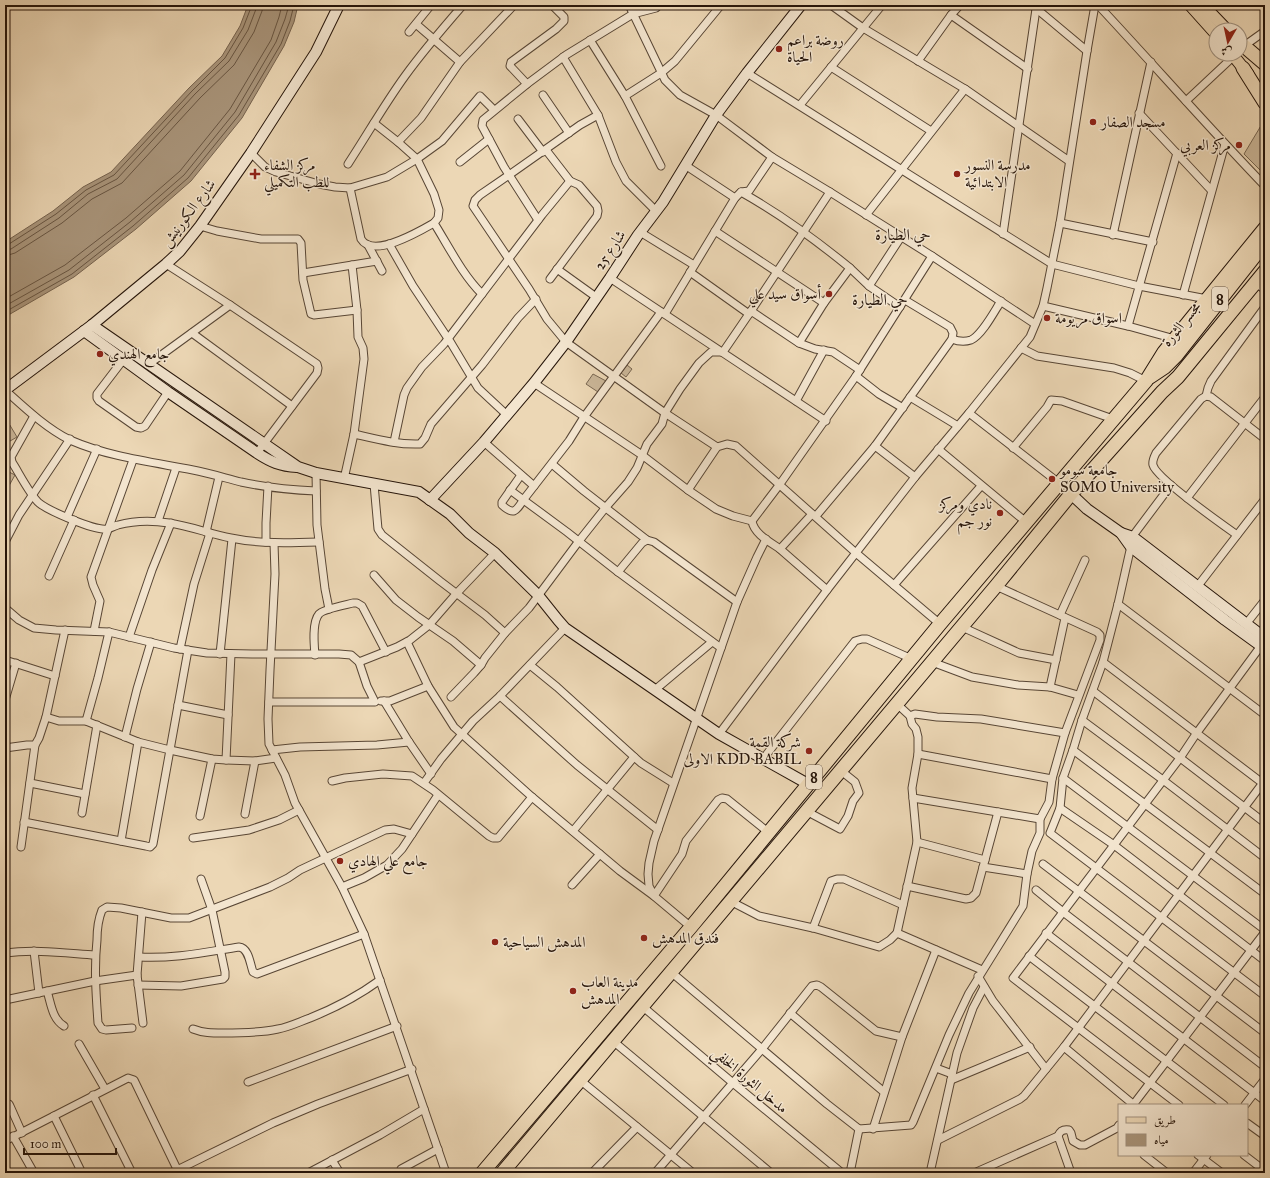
<svg xmlns="http://www.w3.org/2000/svg" width="1270" height="1178" font-family="'IM FELL Great Primer',Amiri,serif">
  <style>
    .green { fill: #cab698; stroke: #786651 }
    .water { fill: #a9957b; stroke: #75624e }
    .lines { fill: none; stroke-linecap: round; stroke-linejoin: round }
    .shore { stroke: #685542; stroke-width: 1 }
    .street-casing { stroke: #584635; stroke-width: 9 }
    .secondary-casing { stroke: #26150a; stroke-width: 12 }
    .primary-casing { stroke: #26150a; stroke-width: 13 }
    .highway-casing { stroke: #26150a; stroke-width: 15 }
    .street { stroke: #f3e5cf; stroke-width: 7 }
    .secondary { stroke: #f3e5cf; stroke-width: 10 }
    .primary { stroke: #ecd7b5; stroke-width: 11 }
    .highway { stroke: #ecd7b5; stroke-width: 13 }
    .poi-dot { fill: #8f2418; stroke: #f3e5cf; stroke-width: 1.5 }
    .labels { text-anchor: middle; dominant-baseline: central; stroke-width: 3; stroke-linejoin: round; paint-order: stroke }
    .shield { fill: #f3e5cf; stroke: #645345; stroke-width: 1 }
    .shield-label { font-size: 14px; font-weight: bold; fill: #26150a }
    .poi-label { font-size: 15px; fill: #26150a; stroke: #f3e5cf; text-anchor: start }
    .street-label { font-size: 15px; fill: #26150a; stroke: #f3e5cf }
    .neighbourhood-label { font-size: 16px; fill: #26150a; stroke: #f3e5cf }
  </style>
  <rect width="100%" height="100%" fill="#ecd7b5"/>
  <filter id="stains"><feTurbulence type="fractalNoise" baseFrequency=".005" numOctaves="4"/><feColorMatrix values="0 0 0 0 .2 0 0 0 0 .09 0 0 0 0 .02 0 0 0 .5 -.17"/></filter>
  <radialGradient id="worn" r=".72"><stop offset=".6" stop-color="#630" stop-opacity="0"/><stop offset="1" stop-color="#630" stop-opacity=".3"/></radialGradient>
  <g class="green">
    <polygon points="1262,124 1265,127 1265,175 1244,154"/>
    <polygon points="627,365 632,369 626,377 621,373"/>
    <polygon points="593,374 606,381 598,392 586,384"/>
    <polygon points="5,417 17,437 5,444"/>
    <polygon points="5,470 15,475 5,493"/>
  </g>
  <polygon class="water" points="248,5 298,5 294,22 284,46 242,118 191,181 136,229 74,277 5,317 5,242 53,211 83,187 111,172 189,88 222,56 240,26"/>
  <g class="lines">
    <g class="shore">
      <polyline points="5,245 9,244 56,214 86,190 114,175 192,91 225,58 243,28 252,5"/>
      <polyline points="5,250 11,249 59,218 88,194 117,179 195,94 229,61 248,30 256,9 257,5"/>
      <polyline points="5,256 15,253 62,223 92,199 122,183 200,98 234,65 254,32 262,11 263,5"/>
      <polyline points="5,299 65,265 126,218 180,171 230,109 271,40 279,17 282,5"/>
      <polyline points="5,306 69,270 130,222 184,175 235,112 276,42 285,19 289,5"/>
      <polyline points="5,312 72,274 133,226 188,178 239,115 281,44 290,21 294,5"/>
    </g>
    <defs>
      <g id="street">
        <polyline points="629,5 665,80 680,95 716,115 772,157 830,192 932,256 1035,324"/>
        <polyline points="831,5 863,28 965,89 1069,161"/>
        <polyline points="1032,5 1087,51"/>
        <path d="M 1098,5 C 1154,65 1208,127 1265,186"/>
        <polyline points="951,15 1028,69"/>
        <polyline points="416,24 460,62"/>
        <polyline points="409,32 431,5"/>
        <polyline points="590,40 625,96 661,166"/>
        <polyline points="1244,46 1265,31"/>
        <polyline points="563,57 598,115 616,162 626,181 656,211"/>
        <polyline points="918,61 951,15 960,5"/>
        <polyline points="831,67 931,131"/>
        <polyline points="747,73 1052,264 1139,286 1207,299"/>
        <polyline points="527,84 512,68 510,66 511,62 556,29 564,21 564,17 552,5"/>
        <polyline points="543,95 569,133"/>
        <polyline points="625,96 661,73 675,61 721,5"/>
        <polyline points="1186,101 1234,56"/>
        <polyline points="800,105 882,5"/>
        <polyline points="1139,113 1211,190"/>
        <polyline points="598,115 580,125 509,175 480,195 475,200 473,206 529,289 547,319 566,342 665,413 717,447"/>
        <polyline points="518,119 543,152"/>
        <polyline points="374,123 398,142 421,118 460,62 514,5"/>
        <path d="M 398,142 L 417,159 L 434,194 L 439,210 L 438,218 L 434,223 C 449,247 462,274 482,294"/>
        <polyline points="546,150 570,181 579,185 597,206 598,211 597,216 550,279"/>
        <polyline points="251,153 265,167 276,172 319,184 335,187 350,188 387,177 417,159 442,141 480,96 494,110"/>
        <polyline points="460,162 489,139"/>
        <path d="M 348,164 C 367,135 384,105 405,76 C 423,51 443,28 463,5"/>
        <polyline points="685,165 735,198"/>
        <path d="M 350,188 L 361,239 C 373,259 420,231 434,223"/>
        <path d="M 741,192 C 780,214 816,240 850,268 L 824,303 L 799,343"/>
        <polyline points="866,215 965,89"/>
        <polyline points="538,220 504,167 482,126 483,120 527,84 566,55 633,14 656,8 659,5"/>
        <polyline points="1060,223 1153,242"/>
        <polyline points="200,226 217,231 261,239 298,239 301,243 303,280 311,314 314,315 357,310"/>
        <polyline points="715,231 824,303"/>
        <polyline points="640,232 694,265"/>
        <polyline points="1003,234 1036,9"/>
        <polyline points="1113,235 1151,62"/>
        <polyline points="389,244 413,286 451,343 478,388 507,415"/>
        <polyline points="368,245 382,271"/>
        <polyline points="166,264 230,305 317,364 318,368 317,373 257,453"/>
        <polyline points="850,268 869,286 900,307"/>
        <polyline points="557,269 596,297"/>
        <polyline points="690,272 749,314"/>
        <polyline points="303,273 377,261"/>
        <polyline points="610,278 826,421"/>
        <polyline points="1256,283 1265,290"/>
        <polyline points="869,286 901,237"/>
        <polyline points="1183,295 1225,144"/>
        <polyline points="1043,306 1128,326 1175,339"/>
        <polyline points="751,311 799,343 815,349 833,352 860,370"/>
        <polyline points="665,314 735,198 741,192 749,191 772,157"/>
        <polyline points="1128,326 1177,153"/>
        <polyline points="192,333 292,406"/>
        <path d="M 952,339 C 957,341 965,342 971,340 C 982,335 994,312 1001,301"/>
        <polyline points="1021,348 1037,356 1114,368 1130,373 1146,381"/>
        <polyline points="123,360 97,394 97,398 99,401 136,427 141,428 145,426 168,392"/>
        <polyline points="149,364 230,305"/>
        <polyline points="856,376 879,394 903,408"/>
        <polyline points="534,383 642,455 688,490 716,509 733,516 752,521"/>
        <path d="M 5,390 C 25,408 46,428 70,440 C 109,457 152,462 193,470 C 209,473 225,478 241,482 C 264,487 292,490 316,491"/>
        <polyline points="1206,396 1208,388 1211,381 1265,307"/>
        <polyline points="910,397 958,426"/>
        <polyline points="796,401 824,350"/>
        <polyline points="969,413 1059,483"/>
        <path d="M 34,416 L 11,457 L 12,462 C 19,473 30,495 39,503 C 49,511 95,531 107,529 C 111,528 114,526 118,525 C 136,520 151,520 169,523 C 190,526 210,534 231,538 C 260,544 289,543 319,542"/>
        <path d="M 354,434 C 376,439 398,445 420,444 L 425,438 L 431,424 L 482,365 L 518,318 L 536,299"/>
        <polyline points="394,442 404,395 407,388 422,367 444,344 542,215 570,181"/>
        <polyline points="484,442 534,486"/>
        <polyline points="875,446 915,477"/>
        <polyline points="1013,448 1047,407 1051,400 1062,401 1113,419"/>
        <polyline points="938,449 1026,522"/>
        <polyline points="552,464 584,491 647,540"/>
        <polyline points="316,473 317,525 325,589 329,609"/>
        <path d="M 521,475 L 502,502 L 502,505 C 514,516 516,511 524,499 L 569,441 L 584,417 L 661,312"/>
        <polyline points="344,479 354,434 364,359 363,348 358,337 357,310 352,265"/>
        <polyline points="374,484 378,529 382,535 440,581 485,615 505,633"/>
        <polyline points="1171,485 1135,533 1133,537 1118,604 1103,662 1082,720 1073,750 1063,778 1060,808 1050,833 1265,996"/>
        <polyline points="510,490 567,532 618,572 721,648"/>
        <polyline points="688,490 717,447 727,444 736,446 856,553 940,624"/>
        <polyline points="1187,498 1265,397"/>
        <path d="M 812,514 L 780,549 C 770,542 754,534 752,521 L 780,484 L 856,376 L 932,256"/>
        <polyline points="816,516 875,446 952,339 953,333 950,327 905,300"/>
        <polyline points="67,517 97,449"/>
        <polyline points="158,521 176,468"/>
        <polyline points="206,532 219,477"/>
        <path d="M 1237,535 C 1223,525 1156,478 1153,465 C 1152,461 1154,457 1156,453 L 1201,399 L 1206,396 L 1211,397 L 1265,439"/>
        <polyline points="766,539 757,557 737,602 654,841 649,863 648,874 649,886 654,896 682,854 686,841 718,800 722,798 727,799 768,832"/>
        <polyline points="5,542 19,515 70,439"/>
        <polyline points="266,542 266,523 268,486"/>
        <polyline points="274,543 275,574 270,670 268,719 269,744 285,775 295,803 342,887 364,934 446,1173"/>
        <polyline points="780,549 827,590"/>
        <polyline points="618,572 642,543 647,540 654,542 737,602"/>
        <polyline points="374,575 396,600 418,617 453,641 481,665 474,673 451,697"/>
        <polyline points="49,576 74,520"/>
        <polyline points="894,585 981,486"/>
        <polyline points="1197,587 1265,499"/>
        <polyline points="1118,604 1265,715"/>
        <polyline points="5,608 19,620 34,628 56,630 109,632 174,648 207,653 252,654 339,654 351,655 359,662 367,686 375,702 269,702"/>
        <polyline points="1060,615 1085,560"/>
        <polyline points="1246,624 1265,600"/>
        <polyline points="962,627 1019,653 1056,660"/>
        <polyline points="94,631 100,601 93,585 91,577 133,460"/>
        <polyline points="129,637 152,570 171,523"/>
        <polyline points="407,642 428,686 454,727 532,797 620,871 654,896 691,927"/>
        <polyline points="180,649 194,584 210,533"/>
        <polyline points="220,654 232,539"/>
        <path d="M 315,655 C 314,644 312,622 319,614 C 323,609 345,605 353,603 L 357,603 L 362,606 L 386,652"/>
        <polyline points="5,660 55,676"/>
        <polyline points="359,662 397,647 410,640 429,625 456,594 495,553"/>
        <polyline points="932,662 972,677 1018,685 1050,687 1078,695"/>
        <polyline points="1103,662 1265,785"/>
        <polyline points="481,665 485,658 505,633 529,608 579,541 606,507 628,482 637,468 647,444 662,424 665,413 680,389 699,363 711,352 723,352 751,311 830,192"/>
        <polyline points="530,665 557,687 641,763 673,783"/>
        <polyline points="1050,687 1065,618"/>
        <polyline points="656,689 712,642"/>
        <polyline points="1093,691 1265,823"/>
        <polyline points="500,696 577,765 658,830"/>
        <polyline points="5,700 16,663"/>
        <polyline points="381,701 390,701 428,686"/>
        <polyline points="384,701 409,742 431,774"/>
        <polyline points="897,704 910,716 915,714 937,717 981,719 1065,733"/>
        <polyline points="178,705 228,715"/>
        <polyline points="46,717 59,721 86,721 138,742 170,750 212,759 226,760 255,761 276,758"/>
        <polyline points="1082,720 1163,780 1265,858"/>
        <polyline points="86,721 98,678 109,632"/>
        <polyline points="719,734 827,590 915,477 969,413 1030,337 1043,306 1047,288 1060,223 1087,51 1095,5"/>
        <polyline points="125,737 137,689 151,642"/>
        <polyline points="5,748 27,745 35,745 39,738 46,717 65,630"/>
        <polyline points="272,750 300,747 377,745 409,742"/>
        <polyline points="1073,750 1265,894"/>
        <polyline points="918,754 1052,779"/>
        <polyline points="763,759 855,641 862,639 867,639 912,659"/>
        <polyline points="226,760 231,654"/>
        <polyline points="1063,778 1265,930"/>
        <polyline points="332,781 345,778 383,774 412,776 433,790 489,836 493,838 498,838 532,797"/>
        <polyline points="30,783 85,794"/>
        <polyline points="424,783 441,759 473,721 500,696 565,628"/>
        <polyline points="913,798 1040,819"/>
        <polyline points="1060,808 1114,845 1265,961"/>
        <polyline points="806,811 840,829 848,816 853,801 859,793 855,782 840,770"/>
        <polyline points="82,813 97,725"/>
        <polyline points="245,814 255,761"/>
        <polyline points="200,816 212,759"/>
        <polyline points="24,822 146,846 150,847 153,844 188,650"/>
        <polyline points="573,831 634,757"/>
        <polyline points="193,838 249,830 279,820 299,810"/>
        <polyline points="121,841 138,742"/>
        <polyline points="917,842 985,860"/>
        <polyline points="21,847 35,745"/>
        <polyline points="1043,864 1265,1033"/>
        <polyline points="983,867 1027,874"/>
        <polyline points="572,885 600,854"/>
        <polyline points="907,886 966,899 971,898 976,893 998,812"/>
        <polyline points="342,887 364,878 387,865 402,849 438,795"/>
        <polyline points="1036,890 1063,912 1265,1067"/>
        <polyline points="730,901 759,916 813,928 879,947 890,940 897,933 982,970"/>
        <polyline points="142,912 137,975 143,1023"/>
        <polyline points="813,928 831,881 837,879 844,879 903,905"/>
        <polyline points="897,933 917,842 912,788 918,754 918,737 916,729 912,724 910,716"/>
        <polyline points="1046,933 1265,1101"/>
        <polyline points="34,951 39,993"/>
        <path d="M 5,953 C 35,949 65,953 95,955"/>
        <polyline points="1029,956 1224,1105"/>
        <path d="M 139,957 C 173,959 206,952 239,947 C 249,948 250,964 253,972 L 257,974 L 364,934"/>
        <polyline points="671,972 827,1104 859,1129 911,1125 913,1122 949,1035 969,993 1023,906 1027,874 1032,851 1040,833 1040,819 1049,802 1052,779 1065,733 1100,640 1100,635 1097,632 996,586"/>
        <polyline points="978,976 993,1001 1046,1069"/>
        <polyline points="138,985 181,986 223,979 225,977 225,972 212,910 201,879"/>
        <path d="M 47,991 C 51,1003 52,1019 64,1026"/>
        <polyline points="5,1000 95,981 137,975"/>
        <polyline points="642,1006 733,1083 842,1173"/>
        <polyline points="790,1013 884,1092"/>
        <path d="M 132,1028 L 106,1030 L 102,1029 L 98,1023 C 96,995 94,968 97,940 C 97,930 98,920 102,910 L 107,907 L 121,908 L 171,918 L 189,918 L 270,887 L 288,878 L 300,870 L 385,830 L 394,829 L 412,834"/>
        <path d="M 193,1029 C 203,1033 212,1033 223,1033 C 241,1033 260,1033 278,1029 C 289,1027 299,1022 310,1018 C 335,1008 358,996 380,980"/>
        <polyline points="613,1041 771,1173"/>
        <polyline points="79,1044 105,1089"/>
        <polyline points="1064,1047 1134,1105"/>
        <polyline points="936,1068 952,1074"/>
        <polyline points="580,1080 693,1173"/>
        <polyline points="951,1080 1030,1047"/>
        <polyline points="248,1082 397,1026"/>
        <polyline points="93,1095 132,1173"/>
        <polyline points="5,1105 9,1104 10,1106 22,1133"/>
        <polyline points="1133,1105 1265,932"/>
        <polyline points="1179,1105 1013,978 1180,758 1196,734 1263,643"/>
        <polyline points="1245,1105 1265,1079"/>
        <polyline points="54,1116 82,1173"/>
        <polyline points="1247,1123 1265,1136"/>
        <polyline points="873,1129 902,1037 936,950"/>
        <polyline points="13,1136 34,1173"/>
        <path d="M 1058,1136 C 1060,1131 1063,1129 1069,1130 L 1071,1133 L 1073,1141 L 1080,1145 L 1085,1145 L 1117,1128 L 1119,1125"/>
        <polyline points="938,1140 1020,1099 1024,1096 1064,1047 1262,784"/>
        <polyline points="5,1141 128,1078 134,1080 177,1169"/>
        <polyline points="1144,1155 1167,1173"/>
        <polyline points="1198,1155 1222,1173"/>
        <polyline points="1244,1155 1265,1171"/>
        <polyline points="332,1160 340,1173"/>
        <polyline points="401,1169 438,1149"/>
        <polyline points="171,1173 273,1123 318,1104 412,1069"/>
        <polyline points="308,1173 380,1135 424,1109"/>
        <polyline points="592,1173 637,1127"/>
        <polyline points="655,1173 762,1049 812,986 817,985 821,987 876,1031 902,1037"/>
        <polyline points="850,1173 859,1129"/>
        <polyline points="930,1173 957,1053 973,1008 984,987"/>
        <polyline points="974,1173 1058,1136 1071,1173"/>
        <polyline points="1193,1173 1207,1155"/>
      </g>
      <g id="secondary">
        <polyline points="92,325 298,467 316,473 419,492 450,514 469,533 495,553 538,595 558,620 565,628 719,734 808,784"/>
        <path d="M 84,331 L 168,392 L 257,453 C 271,462 280,466 297,467"/>
        <polyline points="5,390 92,325 166,264 180,251 200,226 251,153 316,52 339,5"/>
        <polyline points="1071,494 1087,509 1121,533 1131,547 1225,620 1265,649"/>
        <polyline points="430,500 484,442 534,383 566,342 610,278 638,235 663,202 716,115 747,73 801,5"/>
        <polyline points="1121,533 1133,537 1265,638"/>
      </g>
      <g id="primary">
        <polyline points="1190,5 1216,34"/>
        <polyline points="1203,5 1227,30"/>
        <polyline points="1232,54 1248,74"/>
      </g>
      <g id="highway">
        <polyline points="1244,46 1265,64"/>
        <polyline points="1243,68 1265,103"/>
        <polyline points="1150,377 1165,367 1176,356 1265,243"/>
        <polyline points="482,1173 691,927 940,624 1146,381 1164,352 1265,228"/>
        <polyline points="502,1173 996,586 1071,494 1162,392 1178,377 1265,271"/>
      </g>
    </defs>
    <use href="#street" class="street-casing"/>
    <use href="#secondary" class="secondary-casing"/>
    <use href="#primary" class="primary-casing"/>
    <use href="#highway" class="highway-casing"/>
    <use href="#street" class="street"/>
    <use href="#secondary" class="secondary"/>
    <use href="#primary" class="primary"/>
    <use href="#highway" class="highway"/>
  </g>
  <g class="poi-dot">
    <circle cx="779" cy="49" r="4"/>
    <circle cx="1093" cy="122" r="4"/>
    <circle cx="1239" cy="145" r="4"/>
    <path d="M253 168h4v4h4v4h-4v4h-4v-4h-4v-4h4z"/>
    <circle cx="957" cy="174" r="4"/>
    <circle cx="829" cy="294" r="4"/>
    <circle cx="1047" cy="318" r="4"/>
    <circle cx="100" cy="354" r="4"/>
    <circle cx="1052" cy="479" r="4"/>
    <circle cx="1000" cy="513" r="4"/>
    <circle cx="809" cy="751" r="4"/>
    <circle cx="340" cy="861" r="4"/>
    <circle cx="644" cy="938" r="4"/>
    <circle cx="495" cy="942" r="4"/>
    <circle cx="573" cy="991" r="4"/>
  </g>
  <g class="labels">
    <g class="shield">
      <rect x="1212" y="287" width="16" height="24" rx="3"/>
      <rect x="806" y="765" width="16" height="24" rx="3"/>
    </g>
    <g class="shield-label">
      <text x="1220" y="299">8</text>
      <text x="814" y="777">8</text>
    </g>
    <g class="poi-label">
      <text x="787" y="40">روضة براعم<tspan x="787" dy="17">الحياة</tspan></text>
      <text x="1101" y="122">مسجد الصفار</text>
      <text x="1231" y="145" text-anchor="end">مركز العربي</text>
      <text x="264" y="165">مركز الشفاء<tspan x="264" dy="17">للطب التكميلي</tspan></text>
      <text x="965" y="165">مدرسة النسور<tspan x="965" dy="17">الابتدائية</tspan></text>
      <text x="821" y="294" text-anchor="end">أسواق سيد علي</text>
      <text x="1055" y="318">اسواق مريومة</text>
      <text x="108" y="354">جامع الهندي</text>
      <text x="1060" y="470">جامعة سومو<tspan x="1060" dy="17">SOMO University</tspan></text>
      <text x="992" y="504" text-anchor="end">نادي ومركز<tspan x="992" dy="17">نور جم</tspan></text>
      <text x="801" y="742" text-anchor="end">شركة القمة<tspan x="801" dy="17">الاولى KDD BABIL</tspan></text>
      <text x="348" y="861">جامع علي الهادي</text>
      <text x="652" y="938">فندق المدهش</text>
      <text x="503" y="942">المدهش السياحية</text>
      <text x="581" y="982">مدينة العاب<tspan x="581" dy="17">المدهش</tspan></text>
    </g>
    <g class="street-label">
      <text transform="translate(188 213) rotate(-53)">شارع الكورنيش</text>
      <text transform="translate(610 250) rotate(-57)">شارع 25</text>
      <text transform="translate(1181 324) rotate(-51)">مجسر الثورة</text>
      <text transform="translate(750 1080) rotate(40)">مدخل الثورة الخلفي</text>
    </g>
    <g class="neighbourhood-label">
      <text x="903" y="234">حي الطيارة</text>
      <text x="880" y="299">حي الطيارة</text>
    </g>
  </g>
  <rect width="1270" height="1178" fill="none" stroke="#ecd7b5" stroke-width="20"/>
  <rect x="6" y="6" width="1258" height="1166" fill="none" stroke="#26150a" stroke-width="2"/>
  <rect x="10" y="10" width="1250" height="1158" fill="none" stroke="#26150a"/>
  <rect x="1118" y="1104" width="130" height="52" fill="#f3e5cf" stroke="#a19280"/>
  <rect x="1126" y="1117" width="20" height="6" fill="#ecd7b5" stroke="#a19280"/>
  <text x="1154" y="1124" font-size="12" fill="#26150a">طريق</text>
  <rect x="1126" y="1134" width="20" height="12" fill="#a9957b" stroke="#a19280"/>
  <text x="1154" y="1144" font-size="12" fill="#26150a">مياه</text>
  <g transform="translate(1228 42) rotate(189)"><circle r="19" fill="#f3e5cf" stroke="#a19280"/>
  <path d="M0-3L7 15L0 10L-7 15Z" fill="#8f2418"/>
  <text y="-6" font-size="11" font-weight="bold" text-anchor="middle" fill="#26150a">ش</text>
  </g>
  <path d="M24 1148v6h92v-6" fill="none" stroke="#26150a" stroke-width="2"/>
  <text x="30" y="1148" font-size="12" fill="#26150a" stroke="#f3e5cf" stroke-width="3" paint-order="stroke">100 m</text>
  <rect width="100%" height="100%" filter="url(#stains)"/>
  <rect width="100%" height="100%" fill="url(#worn)"/>
</svg>
